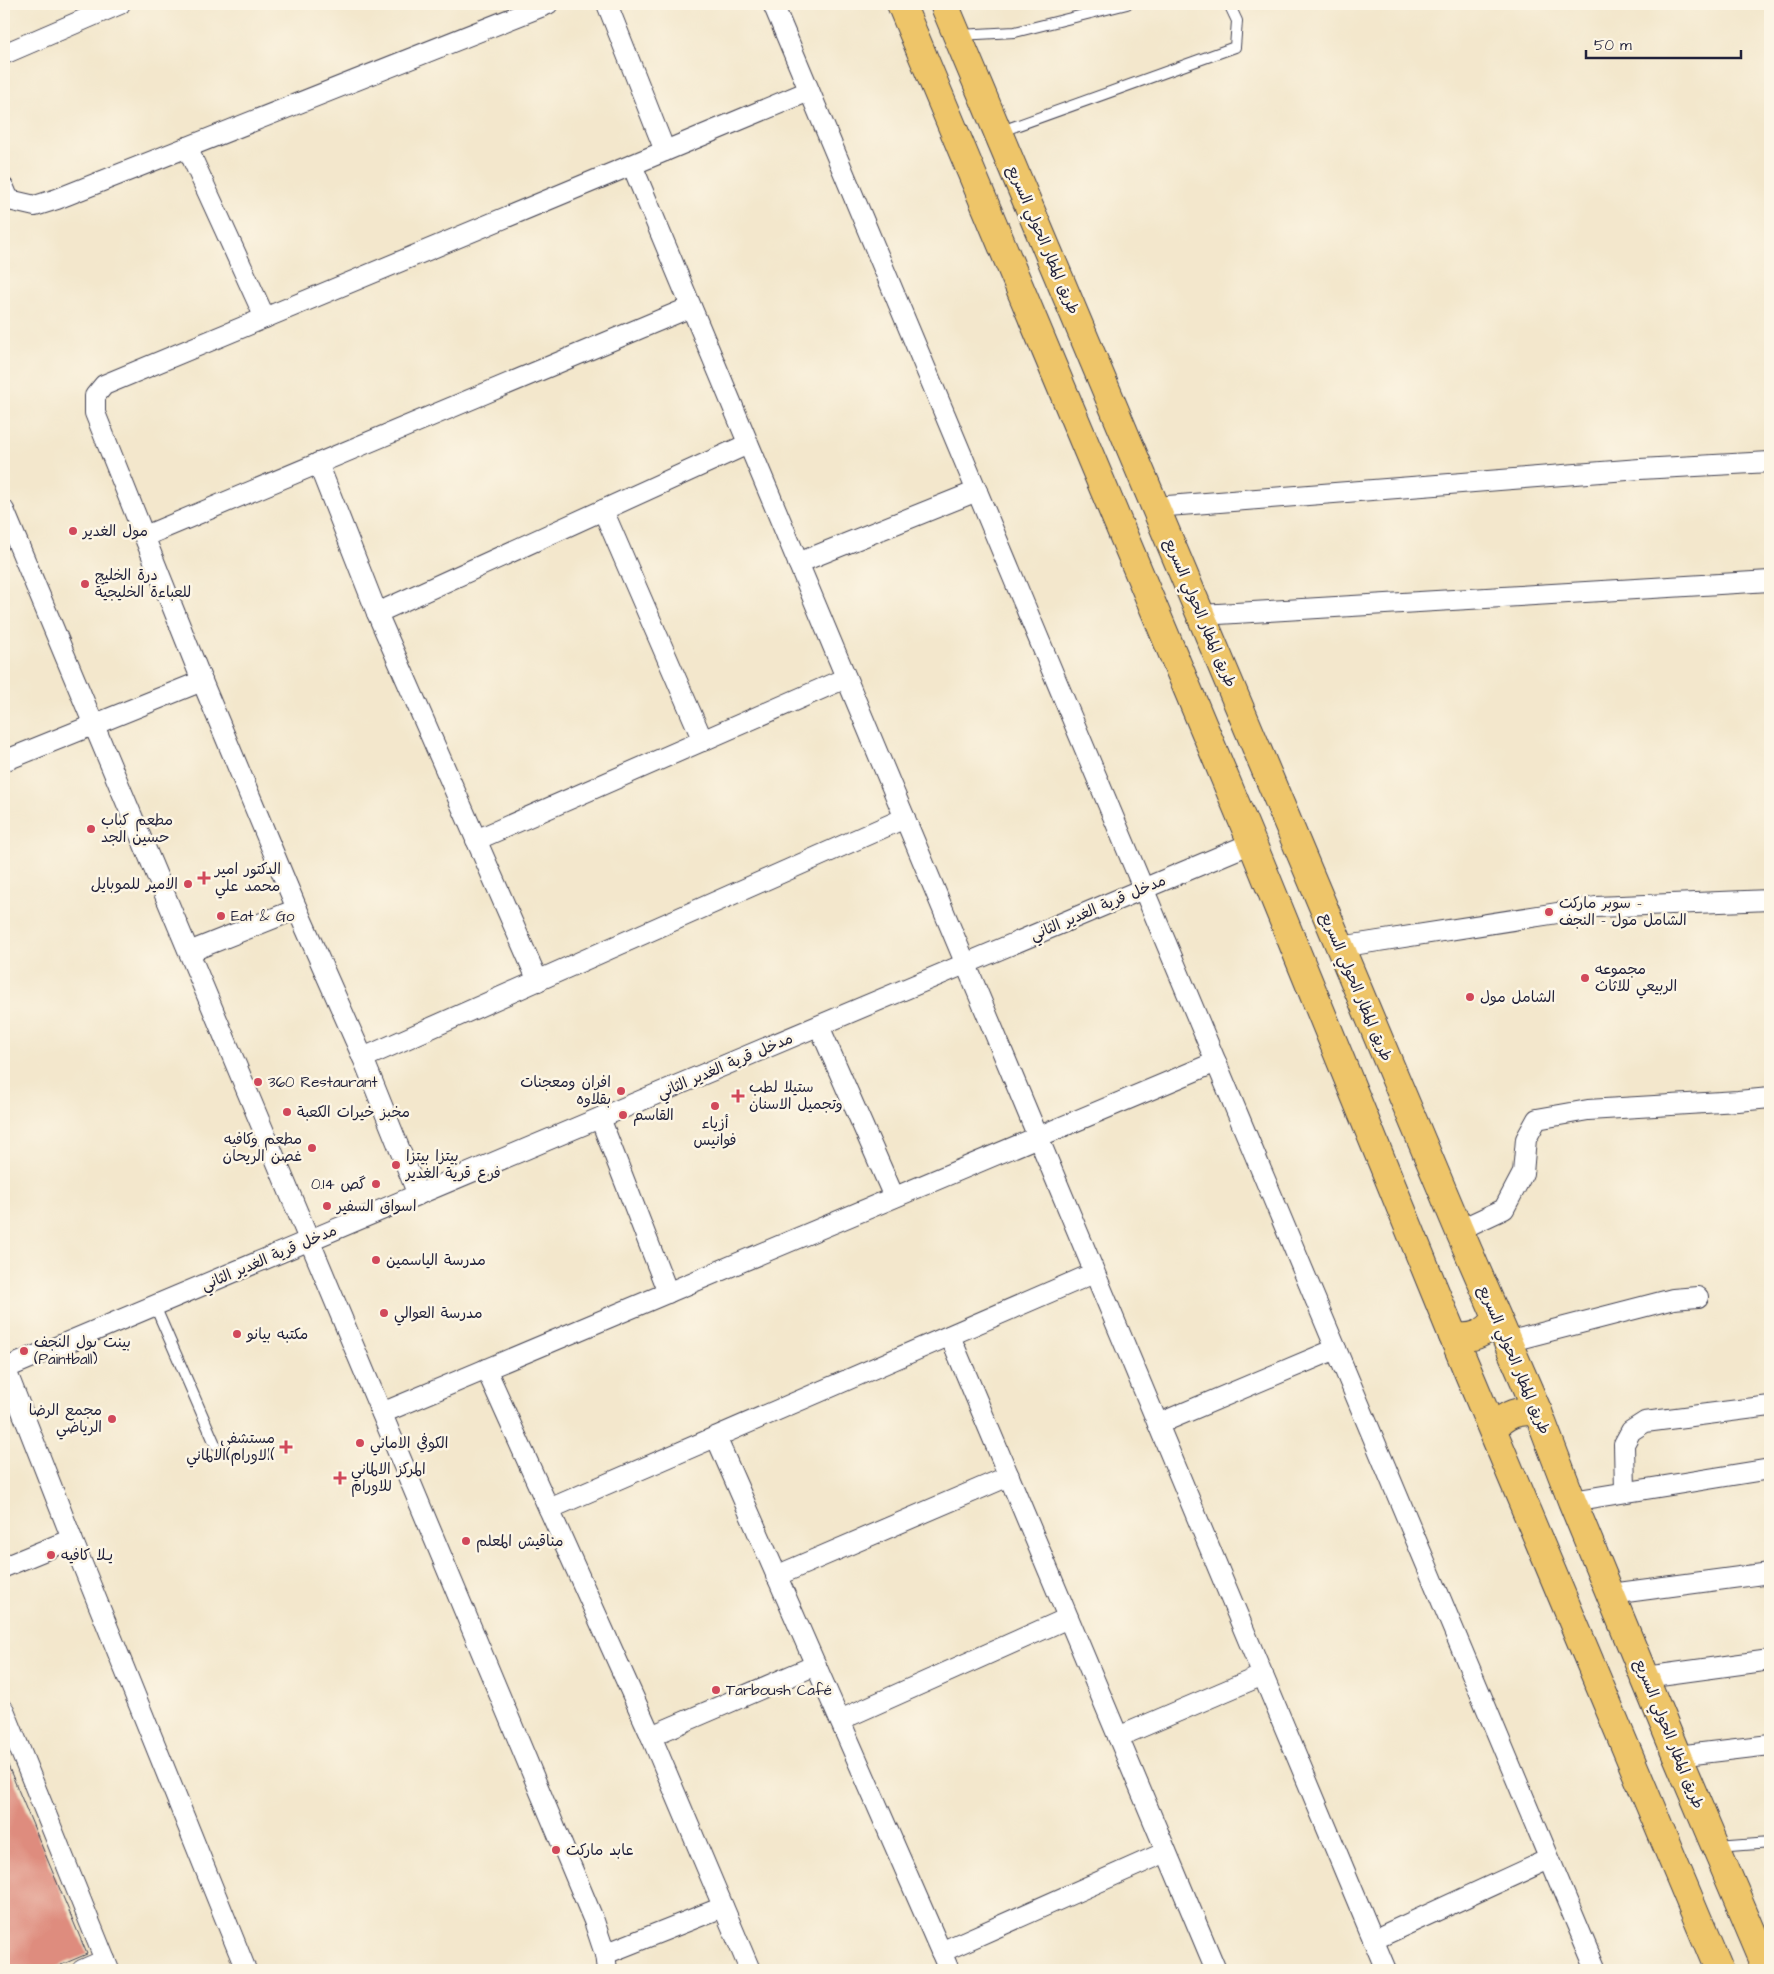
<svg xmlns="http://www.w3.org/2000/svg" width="1774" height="1974" font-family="'Architects Daughter','Playpen Sans Arabic',sans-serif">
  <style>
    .building { fill: #de8c7e }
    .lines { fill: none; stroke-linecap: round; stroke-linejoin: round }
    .service-casing { stroke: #414051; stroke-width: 12 }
    .minor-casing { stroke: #414051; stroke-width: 22 }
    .trunk-casing { stroke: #414051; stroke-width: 30 }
    .service { stroke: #fff; stroke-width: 10 }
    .minor { stroke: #fff; stroke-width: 20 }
    .trunk { stroke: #eec569; stroke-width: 28 }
    .poi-dot { fill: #d1495b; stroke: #fcf5e5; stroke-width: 2 }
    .labels { text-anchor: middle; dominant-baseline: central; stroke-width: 5; stroke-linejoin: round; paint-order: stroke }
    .street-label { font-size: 15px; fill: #22223b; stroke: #fcf5e5 }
    .poi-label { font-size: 15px; fill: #22223b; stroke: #fcf5e5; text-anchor: start }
  </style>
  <rect width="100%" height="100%" fill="#fcf5e5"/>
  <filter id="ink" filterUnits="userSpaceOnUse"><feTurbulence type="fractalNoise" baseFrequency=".02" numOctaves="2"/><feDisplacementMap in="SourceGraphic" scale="10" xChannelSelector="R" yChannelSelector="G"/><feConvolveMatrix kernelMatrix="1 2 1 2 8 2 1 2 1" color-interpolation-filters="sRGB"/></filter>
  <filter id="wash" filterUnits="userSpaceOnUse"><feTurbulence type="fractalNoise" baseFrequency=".0096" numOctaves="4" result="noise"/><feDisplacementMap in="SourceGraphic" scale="20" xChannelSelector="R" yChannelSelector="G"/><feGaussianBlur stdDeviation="1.12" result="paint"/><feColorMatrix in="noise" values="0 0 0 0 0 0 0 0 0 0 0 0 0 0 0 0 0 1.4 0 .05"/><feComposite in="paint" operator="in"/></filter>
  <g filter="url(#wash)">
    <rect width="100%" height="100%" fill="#f3e7cc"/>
    <g id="blocks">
      <polygon class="building" points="4,1756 87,1954 49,1970 4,1970"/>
    </g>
  </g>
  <g filter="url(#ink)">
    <use href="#blocks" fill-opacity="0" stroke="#414051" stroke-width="1"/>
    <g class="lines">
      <defs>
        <g id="service">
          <polyline points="959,35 1015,32 1127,4"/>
          <polyline points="999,132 1235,47 1237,21 1229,4"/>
          <polyline points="155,1306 215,1444"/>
          <polyline points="1718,1847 1770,1843"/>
        </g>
        <g id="minor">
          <polyline points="607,4 665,151"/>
          <polyline points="773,4 1596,1970"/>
          <polyline points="4,54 120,4"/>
          <polyline points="187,147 265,318"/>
          <polyline points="632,165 1386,1970"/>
          <polyline points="4,188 9,200 35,206 57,199 548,4"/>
          <polyline points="318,463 377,613 538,981"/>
          <polyline points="1155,507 1640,469 1770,462"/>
          <polyline points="4,510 594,1921 605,1954 607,1970"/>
          <polyline points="603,510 703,741"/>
          <polyline points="145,536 691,307"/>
          <polyline points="798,563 977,491"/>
          <polyline points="377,613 748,444"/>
          <polyline points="1201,615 1770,581"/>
          <polyline points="4,761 202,681"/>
          <polyline points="476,840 846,678"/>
          <polyline points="1340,947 1596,907 1770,900"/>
          <polyline points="189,952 297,909"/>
          <polyline points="819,1026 894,1197"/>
          <polyline points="363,1058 905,818"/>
          <polyline points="600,1118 668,1293"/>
          <polyline points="418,1195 363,1058 297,909 202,681 95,413 95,396 104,385 809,91"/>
          <polyline points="1459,1230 1504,1209 1523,1173 1526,1139 1537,1119 1588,1110 1738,1101 1770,1098"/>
          <polyline points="950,1336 1216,1970"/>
          <polyline points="1507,1342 1673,1299 1698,1297"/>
          <polyline points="4,1365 72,1539 246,1970"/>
          <polyline points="4,1369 1252,843"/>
          <polyline points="486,1369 651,1736 750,1970"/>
          <polyline points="382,1413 1216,1062"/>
          <polyline points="1158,1424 1336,1349"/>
          <polyline points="716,1437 949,1970"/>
          <polyline points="1625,1492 1624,1444 1631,1431 1645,1422 1770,1406"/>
          <polyline points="1572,1501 1770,1469"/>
          <polyline points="549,1509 1094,1273"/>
          <polyline points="4,1567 72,1539"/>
          <polyline points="776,1576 1009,1476"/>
          <polyline points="1611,1594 1770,1573"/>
          <polyline points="1645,1677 1770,1660"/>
          <polyline points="4,1710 109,1970"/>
          <polyline points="840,1720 1068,1618"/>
          <polyline points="651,1736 816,1665"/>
          <polyline points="1118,1737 1263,1675"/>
          <polyline points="1677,1756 1770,1745"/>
          <polyline points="1373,1940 1549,1859"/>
          <polyline points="941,1952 1166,1852"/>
          <polyline points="605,1954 723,1907"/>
          <polyline points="82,1970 105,1960"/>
        </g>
        <g id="trunk">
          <polyline points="901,4 1252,843 1453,1336 1719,1970"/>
          <polyline points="944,4 1459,1230 1538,1412 1572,1501 1677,1756 1768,1970"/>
          <path d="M 1453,1336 C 1472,1340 1485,1334 1497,1319"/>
          <path d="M 1493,1429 C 1505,1414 1519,1409 1538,1412"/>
        </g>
      </defs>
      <use href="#service" class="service-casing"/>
      <use href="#minor" class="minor-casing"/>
      <use href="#trunk" class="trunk-casing"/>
      <use href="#service" class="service"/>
      <use href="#minor" class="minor"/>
      <use href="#trunk" class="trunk"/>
    </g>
  </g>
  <g class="poi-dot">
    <circle cx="73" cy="531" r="5"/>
    <circle cx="85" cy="584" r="5"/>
    <circle cx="91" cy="829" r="5"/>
    <path d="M201.5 870.5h5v5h5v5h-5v5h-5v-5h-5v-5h5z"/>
    <circle cx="188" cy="884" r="5"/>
    <circle cx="1549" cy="912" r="5"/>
    <circle cx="221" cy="916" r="5"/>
    <circle cx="1585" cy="978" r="5"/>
    <circle cx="1470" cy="997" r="5"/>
    <circle cx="258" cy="1082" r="5"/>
    <circle cx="621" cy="1091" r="5"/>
    <path d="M735.5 1088.5h5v5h5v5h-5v5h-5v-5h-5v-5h5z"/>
    <circle cx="715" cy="1106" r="5"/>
    <circle cx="287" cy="1112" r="5"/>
    <circle cx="623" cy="1115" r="5"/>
    <circle cx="312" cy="1148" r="5"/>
    <circle cx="396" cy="1165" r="5"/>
    <circle cx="376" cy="1184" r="5"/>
    <circle cx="327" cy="1206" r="5"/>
    <circle cx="376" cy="1260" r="5"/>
    <circle cx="384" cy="1313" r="5"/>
    <circle cx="237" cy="1334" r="5"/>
    <circle cx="24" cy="1351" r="5"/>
    <circle cx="112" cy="1419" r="5"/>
    <circle cx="360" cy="1443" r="5"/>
    <path d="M283.5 1439.5h5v5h5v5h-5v5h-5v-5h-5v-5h5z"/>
    <path d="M337.5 1470.5h5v5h5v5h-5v5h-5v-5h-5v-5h5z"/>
    <circle cx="466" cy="1541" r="5"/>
    <circle cx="51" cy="1555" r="5"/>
    <circle cx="716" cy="1690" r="5"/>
    <circle cx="556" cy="1850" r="5"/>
  </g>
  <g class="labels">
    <g class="street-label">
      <text transform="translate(1043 240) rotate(67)">طريق المطار الحولي السريع</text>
      <text transform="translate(1200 613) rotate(67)">طريق المطار الحولي السريع</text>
      <text transform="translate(1098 908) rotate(-23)">مدخل قرية الغدير الثاني</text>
      <text transform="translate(1356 987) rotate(67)">طريق المطار الحولي السريع</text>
      <text transform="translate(725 1066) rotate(-23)">مدخل قرية الغدير الثاني</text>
      <text transform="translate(269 1258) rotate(-23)">مدخل قرية الغدير الثاني</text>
      <text transform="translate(1514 1360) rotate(67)">طريق المطار الحولي السريع</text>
      <text transform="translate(1669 1734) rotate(68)">طريق المطار الحولي السريع</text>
    </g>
    <g class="poi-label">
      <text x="83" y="531">مول الغدير</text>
      <text x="95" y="575">درة الخليج<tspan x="95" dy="17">للعباءة الخليجية</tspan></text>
      <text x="101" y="820">مطعم كباب<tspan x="101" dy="17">حسين الجد</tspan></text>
      <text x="215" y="869">الدكتور امير<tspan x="215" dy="17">محمد علي</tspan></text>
      <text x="178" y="884" text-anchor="end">الامير للموبايل</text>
      <text x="1559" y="903">سوبر ماركت -<tspan x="1559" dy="17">الشامل مول - النجف</tspan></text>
      <text x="231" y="916">Eat &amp; Go</text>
      <text x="1595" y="969">مجموعه<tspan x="1595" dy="17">الربيعي للاثاث</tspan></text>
      <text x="1480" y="997">الشامل مول</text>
      <text x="268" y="1082">360 Restaurant</text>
      <text x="611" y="1082" text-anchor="end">افران ومعجنات<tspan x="611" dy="17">بقلاوه</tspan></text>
      <text x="749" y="1087">ستيلا لطب<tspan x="749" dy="17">وتجميل الاسنان</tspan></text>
      <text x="297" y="1112">مخبز خيرات الكعبة</text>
      <text x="633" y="1115">القاسم</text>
      <text x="715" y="1123" text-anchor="middle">أزياء<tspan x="715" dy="17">فوانيس</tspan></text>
      <text x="302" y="1139" text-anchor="end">مطعم وكافيه<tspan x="302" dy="17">غصن الريحان</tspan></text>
      <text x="406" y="1156">بيتزا بيتزا<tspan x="406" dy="17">فرع قرية الغدير</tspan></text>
      <text x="366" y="1184" text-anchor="end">گص 0.14</text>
      <text x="337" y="1206">اسواق السفير</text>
      <text x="386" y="1260">مدرسة الياسمين</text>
      <text x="394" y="1313">مدرسة العوالي</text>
      <text x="247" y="1334">مكتبه بيانو</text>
      <text x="34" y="1342">بينت بول النجف<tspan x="34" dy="17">(Paintball)</tspan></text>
      <text x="102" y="1410" text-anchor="end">مجمع الرضا<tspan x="102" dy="17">الرياضي</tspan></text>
      <text x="275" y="1438" text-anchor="end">مستشفى<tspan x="275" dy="17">الاورام)الالماني(</tspan></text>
      <text x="370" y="1443">الكوفي الاماني</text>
      <text x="351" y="1469">المركز الالماني<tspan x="351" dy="17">للاورام</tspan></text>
      <text x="476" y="1541">مناقيش المعلم</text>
      <text x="61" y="1555">يـلا كافيه</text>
      <text x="726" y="1690">Tarboush Café</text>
      <text x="566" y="1850">عابد ماركت</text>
    </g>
  </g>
  <rect width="1774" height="1974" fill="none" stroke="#fcf5e5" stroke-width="20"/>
  <path d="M1586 50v8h155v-8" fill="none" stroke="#22223b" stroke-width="2.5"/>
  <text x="1594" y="50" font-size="15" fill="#22223b" stroke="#fcf5e5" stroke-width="4" paint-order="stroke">50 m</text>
</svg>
